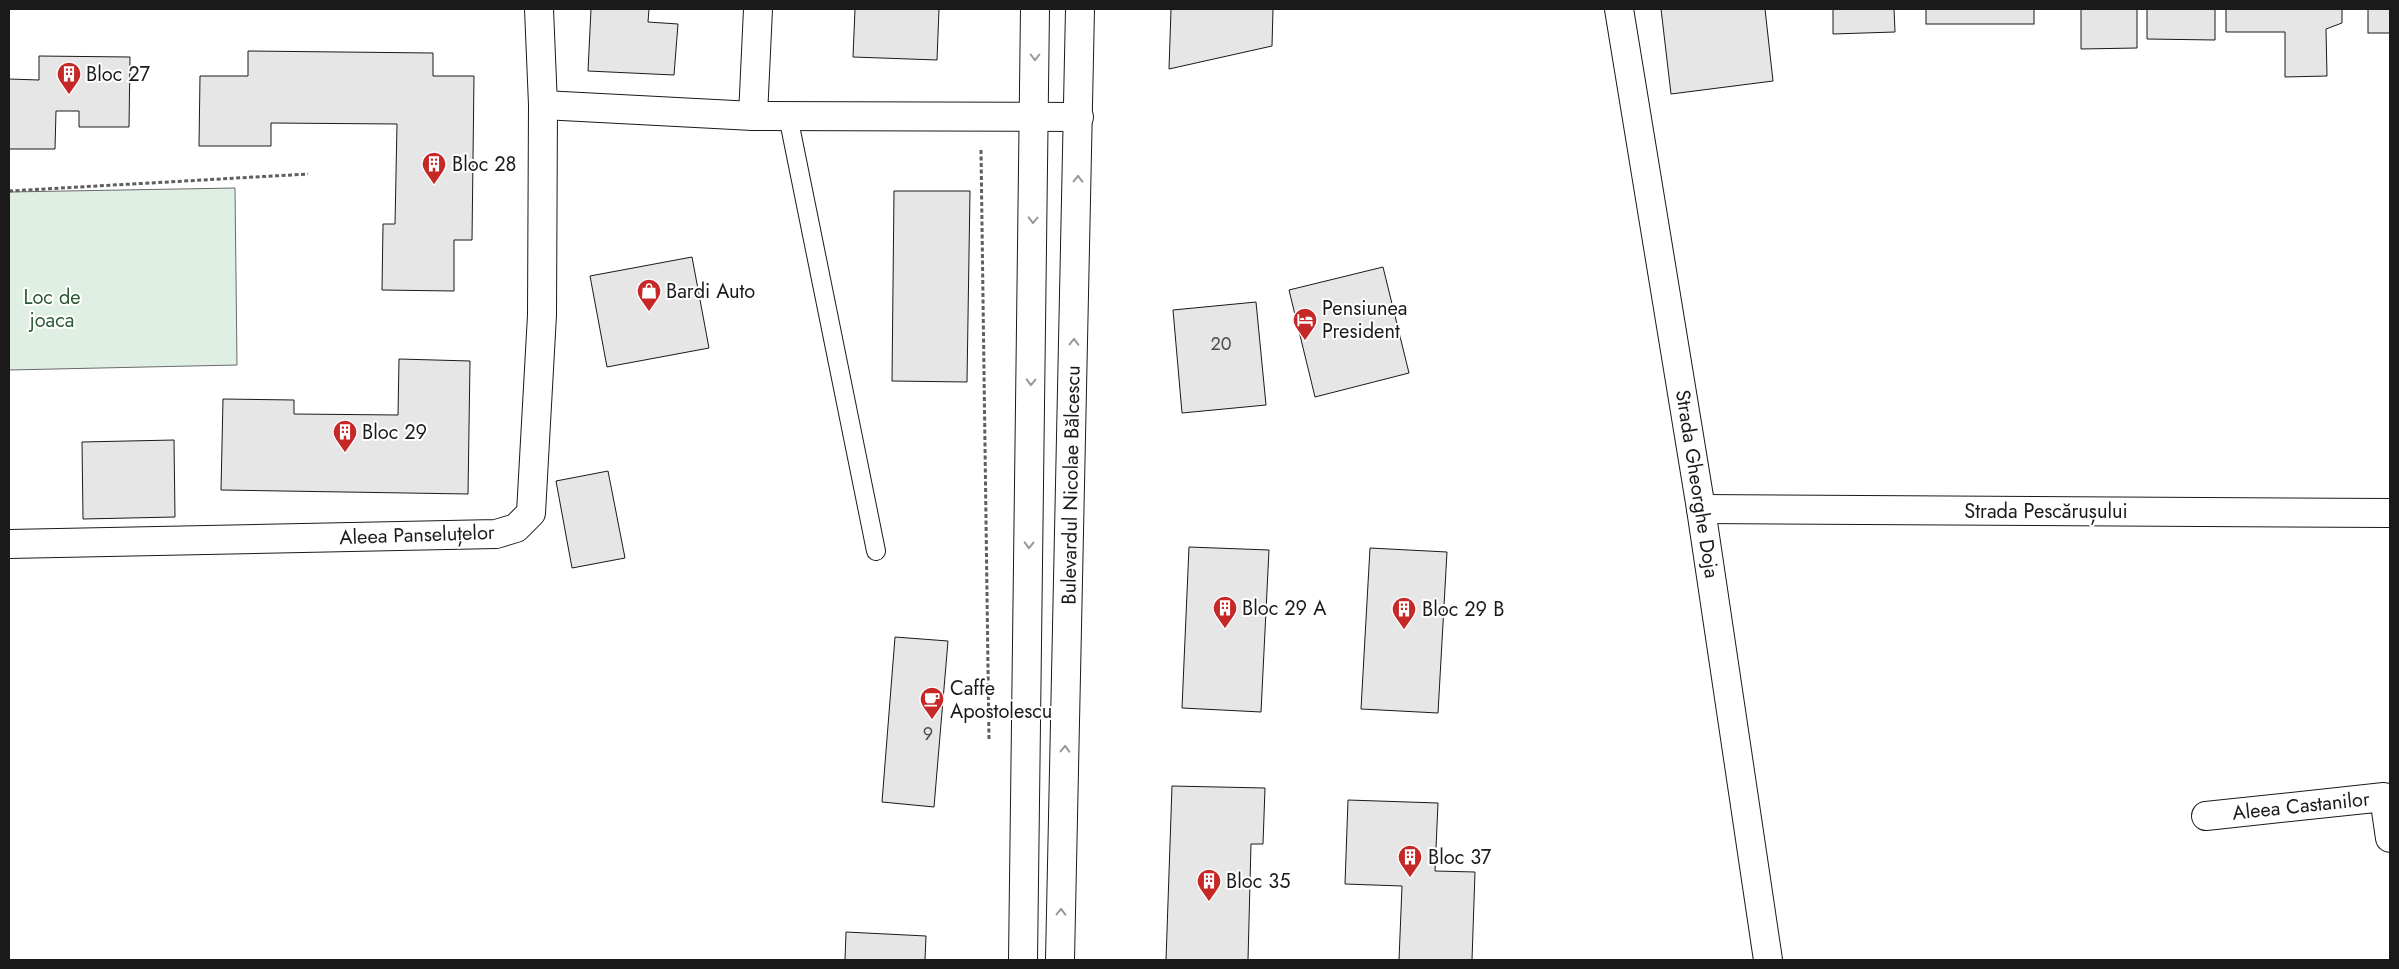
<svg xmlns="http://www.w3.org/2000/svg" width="2399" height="969" font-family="Jost,sans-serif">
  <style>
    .green { fill: #e0efe3; stroke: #6a6a6a }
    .building { fill: #e6e6e6; stroke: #1a1a1a }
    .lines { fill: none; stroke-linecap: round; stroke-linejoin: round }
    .lane-casing { stroke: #1a1a1a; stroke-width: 20 }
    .street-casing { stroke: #1a1a1a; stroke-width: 30 }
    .secondary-casing { stroke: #1a1a1a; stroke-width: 30 }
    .path { stroke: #5f5f5f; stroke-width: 3; stroke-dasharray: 4 2.5; stroke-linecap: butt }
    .lane { stroke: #fff; stroke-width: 18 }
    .street { stroke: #fff; stroke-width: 28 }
    .secondary { stroke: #fff; stroke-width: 28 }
    .oneway { stroke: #989898 }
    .labels { text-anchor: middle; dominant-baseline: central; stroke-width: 4; stroke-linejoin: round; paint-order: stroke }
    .number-label { font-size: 18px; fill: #4d4d4d }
    .poi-label { font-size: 20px; fill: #1a1a1a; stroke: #fff; text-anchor: start }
    .park-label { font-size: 20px; fill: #2b5a34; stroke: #fff }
    .street-label { font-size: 20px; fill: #1a1a1a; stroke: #fff }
  </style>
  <rect width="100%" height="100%" fill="#fff"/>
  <polygon class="green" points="235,188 237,365 9,370 9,192"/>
  <g class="building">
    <polygon points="591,9 649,9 648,22 678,24 674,75 588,71"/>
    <polygon points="855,9 939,9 937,60 853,57"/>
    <polygon points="1171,9 1273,9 1272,46 1169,69"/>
    <polygon points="1661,9 1765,9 1773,81 1671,94"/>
    <polygon points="1833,9 1894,9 1895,32 1833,34"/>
    <rect x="1926" y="9" width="108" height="15"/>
    <polygon points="2081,9 2137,9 2137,48 2081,49"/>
    <polygon points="2147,9 2215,9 2215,40 2147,39"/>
    <polygon points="2226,9 2342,9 2342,23 2326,29 2327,76 2285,77 2285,32 2226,32"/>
    <rect x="2368" y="9" width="22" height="24"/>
    <polygon points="248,51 433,53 433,76 474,76 472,240 454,240 454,291 382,290 383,224 395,224 397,124 271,123 271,146 199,146 200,76 248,76"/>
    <polygon points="39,56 130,57 129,127 79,127 79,111 56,111 55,149 9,149 9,79 39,80"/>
    <polygon points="894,191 970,191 967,382 892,381"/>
    <polygon points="692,257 709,348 607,367 590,276"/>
    <polygon points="1383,267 1409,373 1315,397 1289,290"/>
    <polygon points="1256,302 1266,405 1182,413 1173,310"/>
    <polygon points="399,359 470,361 468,494 221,490 223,399 294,400 294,414 398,415"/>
    <polygon points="174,440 175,517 83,519 82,442"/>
    <polygon points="608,471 625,558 572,568 556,481"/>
    <polygon points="1189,547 1269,550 1261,712 1182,708"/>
    <polygon points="1370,548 1447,552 1438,713 1361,709"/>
    <polygon points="895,637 948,641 934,807 882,802"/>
    <polygon points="1172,786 1265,788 1263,844 1251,844 1248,960 1166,960"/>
    <polygon points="1348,800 1438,803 1435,871 1475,872 1472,960 1399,960 1402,886 1345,884"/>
    <polygon points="846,932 926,936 925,960 845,960"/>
  </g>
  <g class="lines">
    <defs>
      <polyline id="lane" points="788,116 876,551"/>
      <g id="street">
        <polyline points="1619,9 1701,509 1768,960"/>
        <polyline points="543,105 753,116 1079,117"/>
        <polyline points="753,116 758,9"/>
        <polyline points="1701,509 2390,513"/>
        <polyline points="9,544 496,534 516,528 531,513 542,315 543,105 539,9"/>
        <polyline points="2206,816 2384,797 2390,838"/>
      </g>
      <g id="secondary">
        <polyline points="1023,960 1035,9"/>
        <polyline points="1060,960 1080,9"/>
      </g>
    </defs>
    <use href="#lane" class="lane-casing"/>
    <use href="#street" class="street-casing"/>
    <use href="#secondary" class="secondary-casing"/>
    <g class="path">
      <polyline points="981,150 989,741"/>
      <polyline points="9,191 308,174"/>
    </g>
    <use href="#lane" class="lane"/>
    <use href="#street" class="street"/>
    <use href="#secondary" class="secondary"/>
  </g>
  <defs><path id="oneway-chevron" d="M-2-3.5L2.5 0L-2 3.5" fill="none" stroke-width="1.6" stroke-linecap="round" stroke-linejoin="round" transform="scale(1.25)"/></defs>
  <g class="oneway">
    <use href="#oneway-chevron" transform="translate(1035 57) rotate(90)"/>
    <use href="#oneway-chevron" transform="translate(1078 179) rotate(-89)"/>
    <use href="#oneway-chevron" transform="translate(1033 220) rotate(91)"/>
    <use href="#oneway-chevron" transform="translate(1074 342) rotate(-89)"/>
    <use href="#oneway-chevron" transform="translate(1031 382) rotate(91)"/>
    <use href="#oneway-chevron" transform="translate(1029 545) rotate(91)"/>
    <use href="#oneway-chevron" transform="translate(1065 749) rotate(-89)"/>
    <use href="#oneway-chevron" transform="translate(1061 912) rotate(-89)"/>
  </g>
  <defs>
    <symbol id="building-pin" viewBox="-11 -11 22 30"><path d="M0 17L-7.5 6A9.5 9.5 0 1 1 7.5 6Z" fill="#c62828" stroke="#fff"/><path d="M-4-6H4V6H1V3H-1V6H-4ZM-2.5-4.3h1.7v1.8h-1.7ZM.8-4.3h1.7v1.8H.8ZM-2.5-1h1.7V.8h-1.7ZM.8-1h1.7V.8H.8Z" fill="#fff"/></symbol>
    <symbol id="shop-pin" viewBox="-11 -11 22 30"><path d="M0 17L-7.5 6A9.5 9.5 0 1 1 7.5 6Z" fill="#c62828" stroke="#fff"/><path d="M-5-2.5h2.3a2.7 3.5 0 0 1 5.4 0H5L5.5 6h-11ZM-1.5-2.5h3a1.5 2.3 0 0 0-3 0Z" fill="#fff"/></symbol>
    <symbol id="hotel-pin" viewBox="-11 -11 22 30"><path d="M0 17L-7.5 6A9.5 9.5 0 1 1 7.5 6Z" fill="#c62828" stroke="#fff"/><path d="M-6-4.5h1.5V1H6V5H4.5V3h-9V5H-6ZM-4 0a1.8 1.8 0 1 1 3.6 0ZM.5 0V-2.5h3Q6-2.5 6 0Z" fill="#fff"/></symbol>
    <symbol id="cafe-pin" viewBox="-11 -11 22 30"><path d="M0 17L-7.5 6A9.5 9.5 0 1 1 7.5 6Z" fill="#c62828" stroke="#fff"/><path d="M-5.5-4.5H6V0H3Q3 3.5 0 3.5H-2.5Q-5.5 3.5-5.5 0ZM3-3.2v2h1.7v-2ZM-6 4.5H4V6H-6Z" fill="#fff"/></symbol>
  </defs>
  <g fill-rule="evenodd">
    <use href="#building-pin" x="55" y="60" width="28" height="38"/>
    <use href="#building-pin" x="420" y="150" width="28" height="38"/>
    <use href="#shop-pin" x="635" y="277" width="28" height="38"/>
    <use href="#hotel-pin" x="1291" y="306" width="28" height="38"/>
    <use href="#building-pin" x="331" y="418" width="28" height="38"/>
    <use href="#building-pin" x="1211" y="594" width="28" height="38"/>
    <use href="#building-pin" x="1390" y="595" width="28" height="38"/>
    <use href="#cafe-pin" x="918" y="685" width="28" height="38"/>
    <use href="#building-pin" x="1396" y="843" width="28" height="38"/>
    <use href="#building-pin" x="1195" y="867" width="28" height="38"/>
  </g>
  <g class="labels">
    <g class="number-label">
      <text x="1221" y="344">20</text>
      <text x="928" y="734">9</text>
    </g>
    <g class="poi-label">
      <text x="86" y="74">Bloc 27</text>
      <text x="452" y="164">Bloc 28</text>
      <text x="666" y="291">Bardi Auto</text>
      <text x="1322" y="308">Pensiunea<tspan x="1322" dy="23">President</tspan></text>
      <text x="362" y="432">Bloc 29</text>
      <text x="1242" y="608">Bloc 29 A</text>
      <text x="1422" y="609">Bloc 29 B</text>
      <text x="950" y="688">Caffe<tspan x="950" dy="23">Apostolescu</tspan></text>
      <text x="1428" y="857">Bloc 37</text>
      <text x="1226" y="881">Bloc 35</text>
    </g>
    <g class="park-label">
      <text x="52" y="297">Loc de<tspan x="52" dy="23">joaca</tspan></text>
    </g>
    <g class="street-label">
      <text transform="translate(1697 484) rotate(81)">Strada Gheorghe Doja</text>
      <text transform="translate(1071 485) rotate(-89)">Bulevardul Nicolae Bălcescu</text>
      <text x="2046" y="511">Strada Pescărușului</text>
      <text transform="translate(417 535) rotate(-2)">Aleea Panseluțelor</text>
      <text transform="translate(2301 806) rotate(-6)">Aleea Castanilor</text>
    </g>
  </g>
  <rect width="2399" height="969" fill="none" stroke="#1a1a1a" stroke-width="20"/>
</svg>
